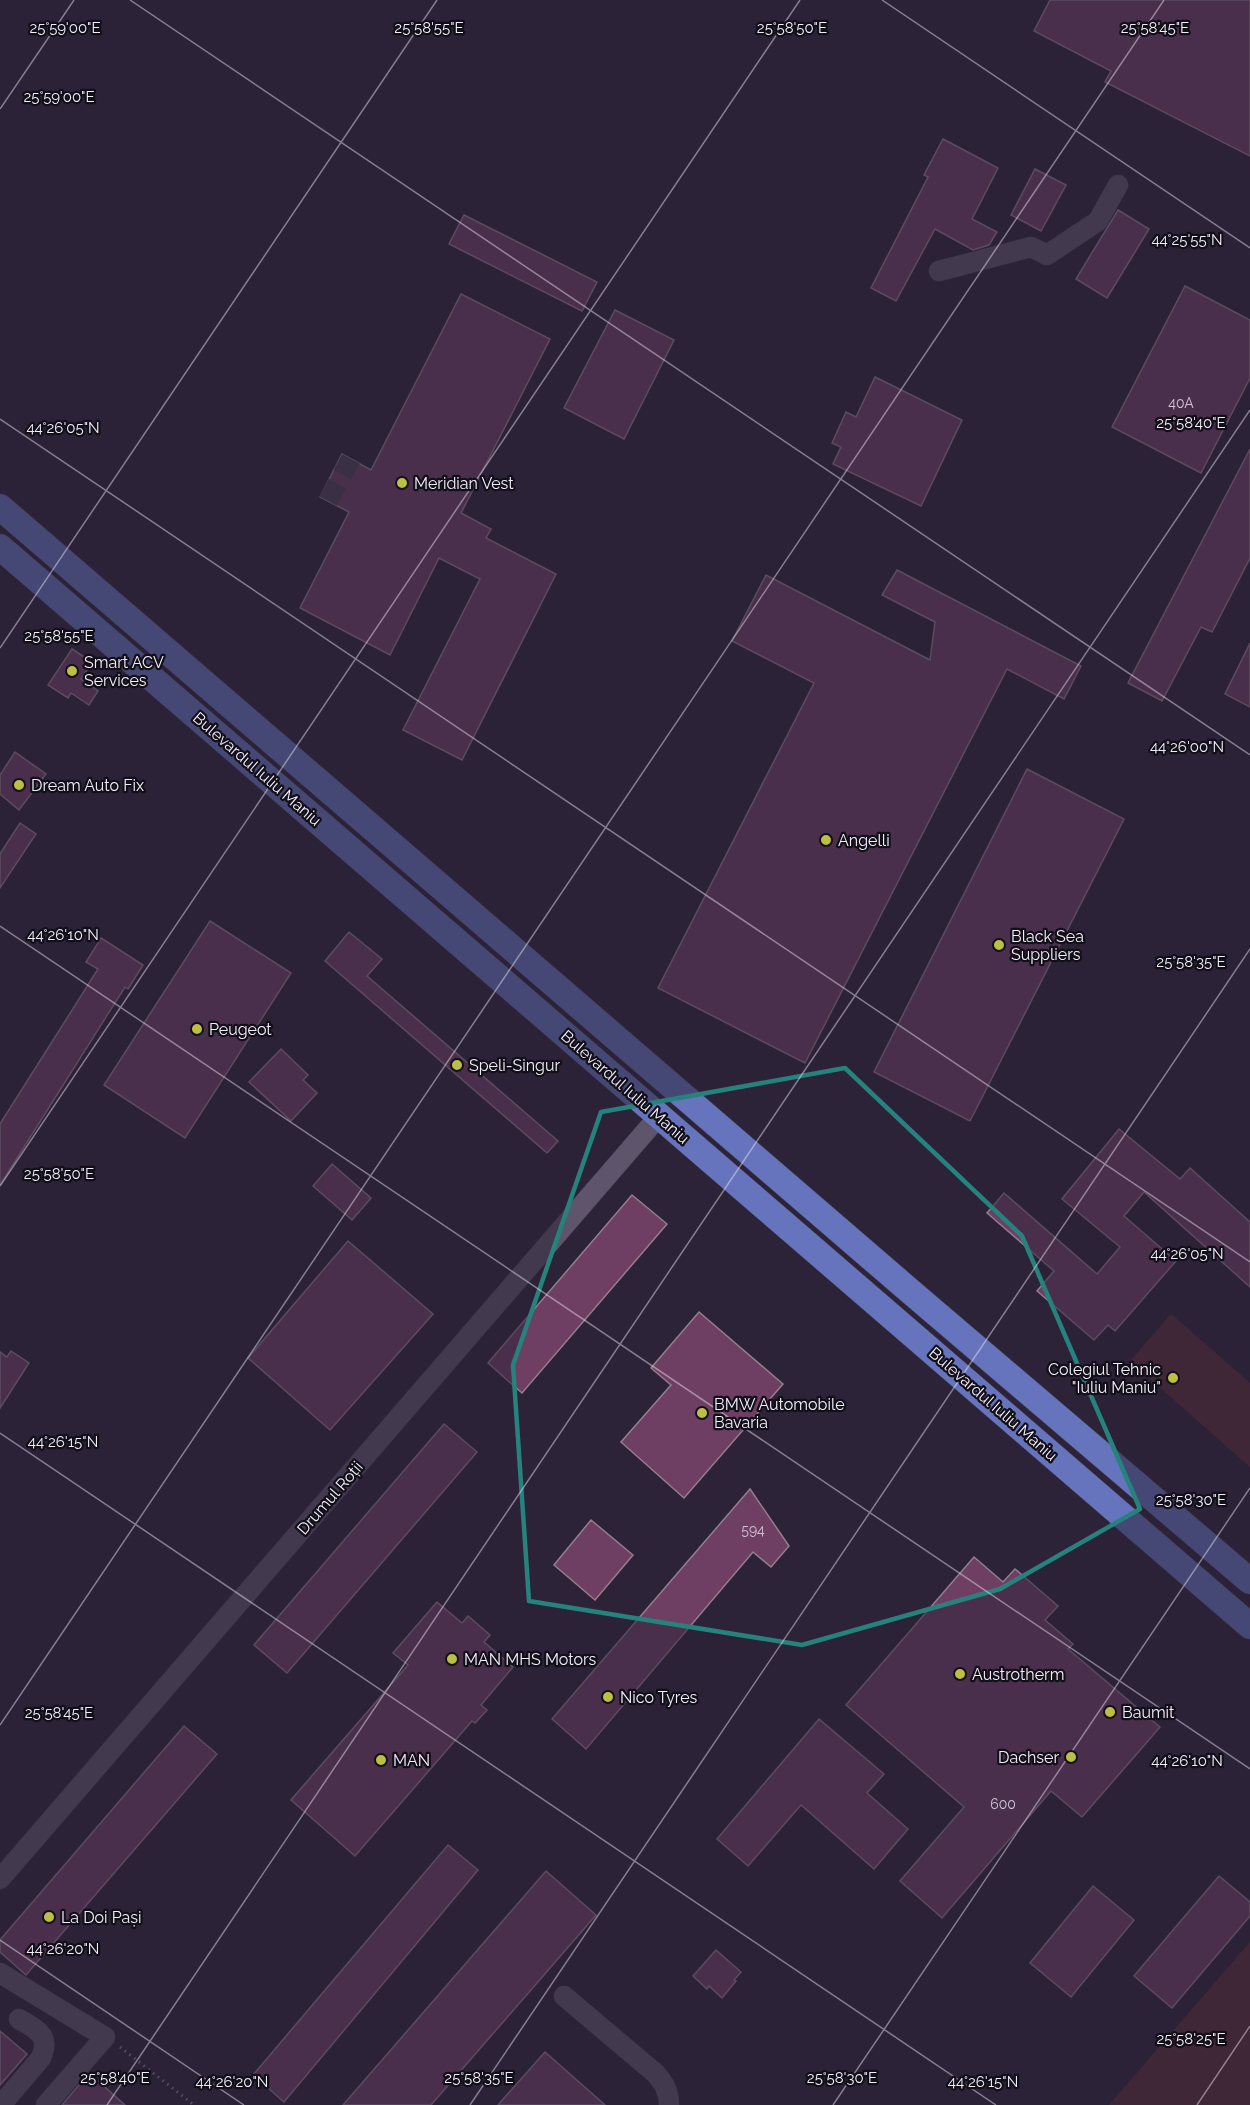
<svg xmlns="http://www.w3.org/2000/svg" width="1250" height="2105" font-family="Raleway,sans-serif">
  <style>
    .green { fill: #582d35 }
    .building { fill: #6e3f63; stroke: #957d8e; stroke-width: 1.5 }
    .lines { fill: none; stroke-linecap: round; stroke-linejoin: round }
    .minor-tunnel { stroke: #4a4155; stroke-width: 20; stroke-dasharray: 20 10; stroke-linecap: butt }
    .minor-casing { stroke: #453e50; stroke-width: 21 }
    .major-casing { stroke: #453e50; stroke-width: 27 }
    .path { stroke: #888092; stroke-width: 3; stroke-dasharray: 1.5 4.5; stroke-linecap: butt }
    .minor { stroke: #5e556c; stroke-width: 20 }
    .major { stroke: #6574bc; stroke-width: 26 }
    .marked { fill: none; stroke: #26827c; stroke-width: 4.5; stroke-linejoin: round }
    .ticks { fill: none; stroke: #f3eefc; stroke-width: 1.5; stroke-opacity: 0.45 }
    .poi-dot { fill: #bdbf43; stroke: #130f18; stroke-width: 2 }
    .labels { text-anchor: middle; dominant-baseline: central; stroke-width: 4.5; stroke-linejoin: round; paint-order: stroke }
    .number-label { font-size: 14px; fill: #d2c2d6 }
    .poi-label { font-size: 16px; fill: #f3eefc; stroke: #130f18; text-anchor: start }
    .street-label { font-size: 16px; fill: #f3eefc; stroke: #130f18 }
    .ticks-label { font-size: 15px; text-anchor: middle; fill: #f3eefc; stroke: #130f18; stroke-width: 4.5; stroke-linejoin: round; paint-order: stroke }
  </style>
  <rect width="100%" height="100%" fill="#2c2338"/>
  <g class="green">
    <polygon points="1171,1314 1250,1383 1250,1467 1130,1361"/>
    <polygon points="1250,1942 1250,2105 1109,2105"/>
  </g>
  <g class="building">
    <polygon points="1050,0 1250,0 1250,156 1105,82 1111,71 1034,31"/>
    <polygon points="943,139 998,168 972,219 997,232 989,245 973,250 935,229 896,301 871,288 928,177 924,175"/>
    <polygon points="1035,169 1066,185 1041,231 1011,215"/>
    <polygon points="1118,210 1149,229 1107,298 1076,279"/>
    <polygon points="464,215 597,282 582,311 449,244"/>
    <polygon points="1185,286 1250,320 1250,378 1201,473 1112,427"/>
    <polygon points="461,294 550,339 461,513 491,529 486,538 556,574 462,760 403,730 480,579 439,558 390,655 300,608 349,512 320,497 342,454 371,470"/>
    <polygon points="615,310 674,340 624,439 564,408"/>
    <polygon points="875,377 962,420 921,506 833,464 841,447 832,443 846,412 856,417"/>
    <polygon points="1250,449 1250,558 1212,632 1201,627 1162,701 1128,683"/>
    <polygon points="897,570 1081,666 1064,699 1007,669 805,1063 658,988 814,683 732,641 766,575 930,660 935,622 882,595"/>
    <polygon points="1250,643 1250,707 1225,694"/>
    <polygon points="72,649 92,662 81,679 98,691 89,705 71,693 68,698 48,685"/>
    <polygon points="15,752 46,774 19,810 0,794 0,775"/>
    <polygon points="1027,769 1124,819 970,1121 874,1072"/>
    <polygon points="20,823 36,834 0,888 0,854"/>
    <polygon points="210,921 291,973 185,1138 104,1085"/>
    <polygon points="349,932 382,959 367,976 558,1141 547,1153 325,961"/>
    <polygon points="101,938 143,965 128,989 125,987 0,1185 0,1124 98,969 86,962"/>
    <polygon points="281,1049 308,1075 303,1080 317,1093 291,1121 249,1082"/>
    <polygon points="1119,1129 1180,1179 1190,1168 1250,1222 1250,1287 1144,1192 1124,1216 1176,1261 1115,1331 1108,1325 1094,1340 1037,1291 1054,1271 987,1213 1004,1193 1097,1274 1120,1247 1062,1199"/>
    <polygon points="332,1164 371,1198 352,1220 313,1186"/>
    <polygon points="632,1195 667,1224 522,1393 488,1363"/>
    <polygon points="348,1241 433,1314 330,1430 248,1358"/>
    <polygon points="699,1312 783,1384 684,1498 621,1442 671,1385 651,1368"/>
    <polygon points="11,1351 29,1363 0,1408 0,1352 7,1357"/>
    <polygon points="444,1424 477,1452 287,1673 254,1645"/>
    <polygon points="750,1489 789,1546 771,1567 753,1552 586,1749 552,1719"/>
    <polygon points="591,1520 633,1555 595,1600 554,1565"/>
    <polygon points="974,1557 1003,1582 1015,1569 1058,1606 1045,1620 1073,1644 1068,1649 1160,1727 1082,1817 1051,1791 942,1918 900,1881 964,1807 846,1705"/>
    <polygon points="437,1602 462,1623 468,1616 490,1635 484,1642 513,1667 481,1705 487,1710 475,1723 472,1721 355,1856 291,1800 408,1665 393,1653"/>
    <polygon points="819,1719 884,1774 867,1793 908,1829 874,1869 801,1805 748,1866 717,1839"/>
    <polygon points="184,1726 217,1754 26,1975 0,1952 0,1940"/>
    <polygon points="448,1845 478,1870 284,2102 253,2075"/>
    <polygon points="546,1871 596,1915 431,2105 343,2105"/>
    <polygon points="1219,1876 1250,1902 1250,1916 1172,2008 1134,1976"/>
    <polygon points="1093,1886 1134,1920 1071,1997 1030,1963"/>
    <polygon points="716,1950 741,1972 734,1980 736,1981 722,1998 709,1986 707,1989 693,1976"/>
    <polygon points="0,2031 27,2054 0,2085"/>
    <polygon points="545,2052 605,2105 498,2105"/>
    <polygon points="89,2073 125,2105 62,2105"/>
  </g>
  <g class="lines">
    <polyline class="minor-tunnel" points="328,501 351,459"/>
    <defs>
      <g id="minor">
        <polyline points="939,271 1031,247 1047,255 1098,221 1118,185"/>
        <polyline points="0,1879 659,1116"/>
        <polyline points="0,1973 105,2037 46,2105"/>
        <path d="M 564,1996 L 655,2073 C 664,2083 669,2091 669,2105"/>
        <path d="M 1,2105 L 41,2058 C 51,2035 37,2030 19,2019"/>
      </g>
      <g id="major">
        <polyline points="0,507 911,1292 1250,1581"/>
        <polyline points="0,547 1250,1626"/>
      </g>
    </defs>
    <use href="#minor" class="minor-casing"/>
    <use href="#major" class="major-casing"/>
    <polyline class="path" points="120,2047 194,2105"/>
    <use href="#minor" class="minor"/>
    <use href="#major" class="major"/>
  </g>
  <path d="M0 0H1250V2105H0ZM 845,1068 L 1022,1236 L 1140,1509 L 1000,1589 L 802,1645 L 529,1601 L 513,1365 L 601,1112 Z" fill="#2c2338" fill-opacity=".55" fill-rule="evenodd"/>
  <path class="marked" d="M 845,1068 L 1022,1236 L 1140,1509 L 1000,1589 L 802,1645 L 529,1601 L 513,1365 L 601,1112 Z"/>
  <path class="ticks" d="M 130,0 L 1250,755M 882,0 L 1250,248M 0,109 L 74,0M 0,419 L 1250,1262M 0,648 L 437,0M 0,926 L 1250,1769M 0,1186 L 800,0M 0,1433 L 996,2105M 0,1725 L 1164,0M 0,1940 L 244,2105M 107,2105 L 1250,410M 470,2105 L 1250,949M 833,2105 L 1250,1488M 1197,2105 L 1250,2026"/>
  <g class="poi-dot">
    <circle cx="402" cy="483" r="6"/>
    <circle cx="72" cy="671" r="6"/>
    <circle cx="19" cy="785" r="6"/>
    <circle cx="826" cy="840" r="6"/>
    <circle cx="999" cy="945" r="6"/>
    <circle cx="197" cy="1029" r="6"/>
    <circle cx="457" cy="1065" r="6"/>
    <circle cx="1173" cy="1378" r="6"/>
    <circle cx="702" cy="1413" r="6"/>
    <circle cx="452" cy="1659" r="6"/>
    <circle cx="960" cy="1674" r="6"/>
    <circle cx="608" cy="1697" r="6"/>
    <circle cx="1110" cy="1712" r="6"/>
    <circle cx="1071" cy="1757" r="6"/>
    <circle cx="381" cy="1760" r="6"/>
    <circle cx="49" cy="1917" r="6"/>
  </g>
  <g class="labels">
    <g class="number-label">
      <text x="1181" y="403">40A</text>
      <text x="753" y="1530">594</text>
      <text x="1003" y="1804">600</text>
    </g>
    <g class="poi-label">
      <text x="414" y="483">Meridian Vest</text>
      <text x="84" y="662">Smart ACV<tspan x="84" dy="18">Services</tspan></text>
      <text x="31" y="785">Dream Auto Fix</text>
      <text x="838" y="840">Angelli</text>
      <text x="1011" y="936">Black Sea<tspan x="1011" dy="18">Suppliers</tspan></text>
      <text x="209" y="1029">Peugeot</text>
      <text x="469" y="1065">Speli-Singur</text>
      <text x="1161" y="1369" text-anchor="end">Colegiul Tehnic<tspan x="1161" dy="18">"Iuliu Maniu"</tspan></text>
      <text x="714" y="1404">BMW Automobile<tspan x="714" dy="18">Bavaria</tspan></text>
      <text x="464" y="1659">MAN MHS Motors</text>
      <text x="972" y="1674">Austrotherm</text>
      <text x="620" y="1697">Nico Tyres</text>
      <text x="1122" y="1712">Baumit</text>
      <text x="1059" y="1757" text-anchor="end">Dachser</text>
      <text x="393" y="1760">MAN</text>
      <text x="61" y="1917">La Doi Pași</text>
    </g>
    <g class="street-label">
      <text transform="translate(257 769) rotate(41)">Bulevardul Iuliu Maniu</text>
      <text transform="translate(625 1087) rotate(41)">Bulevardul Iuliu Maniu</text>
      <text transform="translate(993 1404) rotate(41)">Bulevardul Iuliu Maniu</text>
      <text transform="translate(330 1498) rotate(-49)">Drumul Roții</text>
    </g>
  </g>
  <g class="ticks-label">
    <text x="65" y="33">25°59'00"E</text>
    <text x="429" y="33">25°58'55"E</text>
    <text x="792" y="33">25°58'50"E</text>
    <text x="1155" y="33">25°58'45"E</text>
    <text x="59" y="102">25°59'00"E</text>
    <text x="1187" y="245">44°25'55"N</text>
    <text x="1191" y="428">25°58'40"E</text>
    <text x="63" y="433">44°26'05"N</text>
    <text x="59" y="641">25°58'55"E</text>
    <text x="1187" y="752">44°26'00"N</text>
    <text x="63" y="940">44°26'10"N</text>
    <text x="1191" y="967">25°58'35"E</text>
    <text x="59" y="1179">25°58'50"E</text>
    <text x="1187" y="1259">44°26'05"N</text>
    <text x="63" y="1447">44°26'15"N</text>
    <text x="1191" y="1505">25°58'30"E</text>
    <text x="59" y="1718">25°58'45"E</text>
    <text x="1187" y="1766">44°26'10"N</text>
    <text x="63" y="1954">44°26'20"N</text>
    <text x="1191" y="2044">25°58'25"E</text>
    <text x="115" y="2083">25°58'40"E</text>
    <text x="479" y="2083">25°58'35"E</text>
    <text x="842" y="2083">25°58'30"E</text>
    <text x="232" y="2087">44°26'20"N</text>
    <text x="983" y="2087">44°26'15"N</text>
  </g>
</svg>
